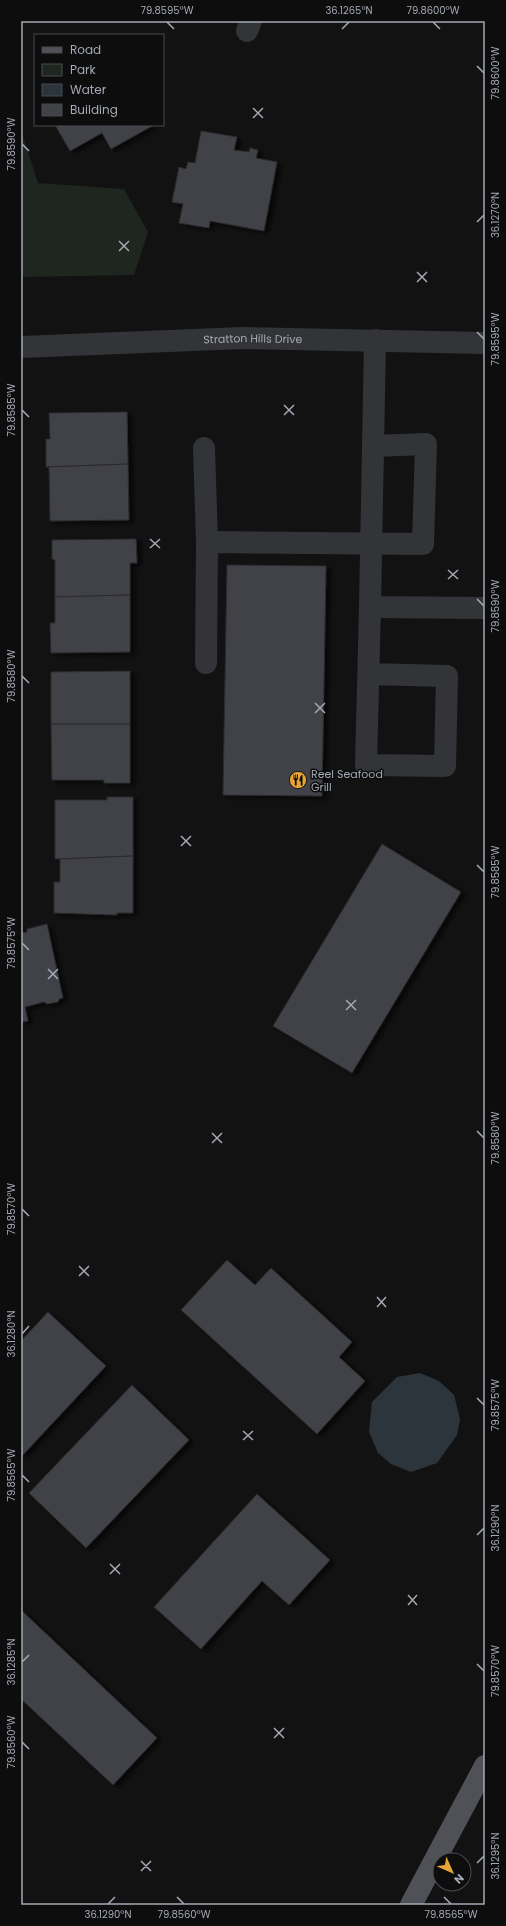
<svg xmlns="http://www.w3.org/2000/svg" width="506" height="1926" font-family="Poppins,sans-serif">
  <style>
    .green { fill: #1e261f }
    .water { fill: #2c353b }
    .building { fill: #414246; stroke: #2c2c2f; filter: url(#shadow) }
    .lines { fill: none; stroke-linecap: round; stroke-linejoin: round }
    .minor { stroke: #333438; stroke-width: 22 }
    .major { stroke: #4f5157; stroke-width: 22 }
    .ticks { fill: none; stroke: #a4a9b3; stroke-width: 1.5 }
    .labels { text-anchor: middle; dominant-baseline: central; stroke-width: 3; stroke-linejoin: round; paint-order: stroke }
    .street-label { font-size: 11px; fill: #a4a9b3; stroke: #0d0d0e }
    .poi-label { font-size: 11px; fill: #a4a9b3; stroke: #0d0d0e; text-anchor: start }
    .neatline { fill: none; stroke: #a4a9b3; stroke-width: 1.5 }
    .ticks-label { font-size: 10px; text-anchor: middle; fill: #a4a9b3 }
  </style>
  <defs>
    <filter id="shadow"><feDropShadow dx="4.5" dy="2.5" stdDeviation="2" flood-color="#0009"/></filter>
  </defs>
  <rect width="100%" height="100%" fill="#121213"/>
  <polygon class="green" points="21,130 38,183 124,189 148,232 134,275 21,277"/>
  <polygon class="water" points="420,1373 439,1381 454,1395 460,1419 457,1435 437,1463 411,1472 391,1464 378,1453 369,1432 372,1402 397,1377"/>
  <g class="building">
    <polygon points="55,125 154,125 111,149 102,133 70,151"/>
    <polygon points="201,131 237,137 234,150 249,152 250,148 258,150 256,158 277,162 264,231 210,221 209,228 179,223 183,204 172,202 179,167 186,169 188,162 195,163"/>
    <polygon points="127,412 128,464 46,467 46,439 50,439 49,413"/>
    <polygon points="128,464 129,520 50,521 49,467"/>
    <polygon points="136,539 137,563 130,563 130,595 55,597 55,560 52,559 52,540"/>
    <polygon points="227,565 326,566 322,796 223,795"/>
    <polygon points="130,595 130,652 51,653 50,623 55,623 55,597"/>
    <polygon points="130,671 130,724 51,724 51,672"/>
    <polygon points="51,724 130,724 130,783 104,783 104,780 52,780"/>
    <polygon points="107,797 133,797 133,856 55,859 55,800 107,800"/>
    <polygon points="382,844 461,892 352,1073 273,1026"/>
    <polygon points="133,856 133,913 117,913 117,915 54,913 54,882 60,882 60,859"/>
    <polygon points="47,924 63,998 59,999 58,1002 47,1004 44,1002 25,1007 28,1021 21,1022 21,933 27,932 27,929"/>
    <polygon points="227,1260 255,1285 271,1268 352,1342 339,1357 365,1381 317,1434 181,1310"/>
    <polygon points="48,1312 106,1366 21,1457 21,1341"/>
    <polygon points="132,1385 189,1440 86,1548 29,1493"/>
    <polygon points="257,1494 330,1560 289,1605 262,1581 201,1649 154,1607"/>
    <polygon points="21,1610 157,1738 113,1785 21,1699"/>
  </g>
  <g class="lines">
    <g class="minor">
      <polyline points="247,31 251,21"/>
      <polyline points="375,340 370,607 485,608"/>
      <path id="s1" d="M 21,347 L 243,338 L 485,343"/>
      <polyline points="204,448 207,542"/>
      <polyline points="206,663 207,542 423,544 426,444 373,446"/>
      <polyline points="369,674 447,676 445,766 366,765 370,607"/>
    </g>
    <polyline class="major" points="411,1905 485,1766"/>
  </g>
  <path class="ticks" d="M 167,22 L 174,29M 433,22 L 440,29M 342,29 L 349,22M 477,66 L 484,73M 253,108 L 263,118M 253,118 L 263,108M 22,144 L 29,151M 477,222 L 484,215M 119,241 L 129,251M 119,251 L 129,241M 417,272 L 427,282M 417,282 L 427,272M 477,332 L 484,339M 284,405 L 294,415M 22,410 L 29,417M 284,415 L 294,405M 150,539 L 160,548M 150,548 L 160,539M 448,570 L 458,579M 448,579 L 458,570M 477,599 L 484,606M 22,676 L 29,683M 315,703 L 325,713M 315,713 L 325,703M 181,836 L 191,846M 181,846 L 191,836M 477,865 L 484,872M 22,943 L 29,950M 48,969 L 58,979M 48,979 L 58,969M 346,1000 L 356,1010M 346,1010 L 356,1000M 477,1131 L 484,1138M 212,1133 L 222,1143M 212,1143 L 222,1133M 22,1209 L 29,1216M 79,1266 L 89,1276M 79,1276 L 89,1266M 377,1297 L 386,1307M 377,1307 L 386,1297M 22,1334 L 29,1326M 477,1398 L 484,1405M 243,1431 L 253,1440M 243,1440 L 253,1431M 22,1475 L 29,1482M 477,1535 L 484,1528M 110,1564 L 120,1574M 110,1574 L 120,1564M 408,1595 L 417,1605M 408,1605 L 417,1595M 22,1662 L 29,1655M 477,1664 L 484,1671M 274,1728 L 284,1738M 274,1738 L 284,1728M 22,1742 L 29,1749M 141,1861 L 151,1871M 477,1863 L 484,1856M 141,1871 L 151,1861M 177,1897 L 184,1904M 444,1897 L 451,1904M 108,1904 L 115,1897"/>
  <defs>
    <symbol id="restaurant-disc" viewBox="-11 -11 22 22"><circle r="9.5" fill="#e8a535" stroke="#0d0d0e"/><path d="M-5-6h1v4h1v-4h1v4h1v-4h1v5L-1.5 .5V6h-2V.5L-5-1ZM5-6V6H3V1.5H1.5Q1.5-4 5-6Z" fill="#111"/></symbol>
  </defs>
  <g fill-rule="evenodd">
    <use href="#restaurant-disc" x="288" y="770" width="20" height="20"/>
  </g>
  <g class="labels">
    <g class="street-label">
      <text stroke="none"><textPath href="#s1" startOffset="232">Stratton Hills Drive</textPath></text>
    </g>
    <g class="poi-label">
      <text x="311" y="774">Reel Seafood<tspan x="311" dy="13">Grill</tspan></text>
    </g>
  </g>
  <rect width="506" height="1926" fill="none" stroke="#0d0d0e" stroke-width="44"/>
  <rect x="34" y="34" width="130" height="92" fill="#0d0d0e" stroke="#494b50"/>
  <rect x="42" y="47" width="20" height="6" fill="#4f5157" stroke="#494b50"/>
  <text x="70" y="54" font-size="12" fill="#a4a9b3">Road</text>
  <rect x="42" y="64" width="20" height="12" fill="#1e261f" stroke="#494b50"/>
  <text x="70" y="74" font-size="12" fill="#a4a9b3">Park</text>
  <rect x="42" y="84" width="20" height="12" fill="#2c353b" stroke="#494b50"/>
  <text x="70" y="94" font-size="12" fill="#a4a9b3">Water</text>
  <rect x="42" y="104" width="20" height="12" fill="#414246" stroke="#494b50"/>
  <text x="70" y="114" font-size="12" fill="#a4a9b3">Building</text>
  <g transform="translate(452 1872) rotate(135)"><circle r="19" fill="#0d0d0e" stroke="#494b50"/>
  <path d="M0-3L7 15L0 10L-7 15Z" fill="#e8a535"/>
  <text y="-6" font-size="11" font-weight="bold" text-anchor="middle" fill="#a4a9b3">N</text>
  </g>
  <rect x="22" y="22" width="462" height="1882" class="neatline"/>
  <g class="ticks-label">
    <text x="167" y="14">79.8595°W</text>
    <text x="349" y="14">36.1265°N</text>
    <text x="433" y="14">79.8600°W</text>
    <text transform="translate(495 73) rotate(-90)" y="4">79.8600°W</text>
    <text transform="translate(11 144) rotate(-90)" y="4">79.8590°W</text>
    <text transform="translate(495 215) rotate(-90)" y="4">36.1270°N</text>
    <text transform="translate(495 339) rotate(-90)" y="4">79.8595°W</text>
    <text transform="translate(11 410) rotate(-90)" y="4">79.8585°W</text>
    <text transform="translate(495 606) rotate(-90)" y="4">79.8590°W</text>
    <text transform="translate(11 676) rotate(-90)" y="4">79.8580°W</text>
    <text transform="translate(495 872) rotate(-90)" y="4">79.8585°W</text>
    <text transform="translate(11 943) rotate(-90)" y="4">79.8575°W</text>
    <text transform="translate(495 1138) rotate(-90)" y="4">79.8580°W</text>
    <text transform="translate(11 1209) rotate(-90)" y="4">79.8570°W</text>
    <text transform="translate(11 1334) rotate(-90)" y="4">36.1280°N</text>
    <text transform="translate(495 1405) rotate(-90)" y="4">79.8575°W</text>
    <text transform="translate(11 1475) rotate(-90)" y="4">79.8565°W</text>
    <text transform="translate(495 1528) rotate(-90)" y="4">36.1290°N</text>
    <text transform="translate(11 1662) rotate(-90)" y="4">36.1285°N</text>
    <text transform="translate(495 1671) rotate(-90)" y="4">79.8570°W</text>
    <text transform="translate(11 1742) rotate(-90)" y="4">79.8560°W</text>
    <text transform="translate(495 1856) rotate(-90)" y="4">36.1295°N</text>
    <text x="108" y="1918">36.1290°N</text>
    <text x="184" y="1918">79.8560°W</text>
    <text x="451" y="1918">79.8565°W</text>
  </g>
</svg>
